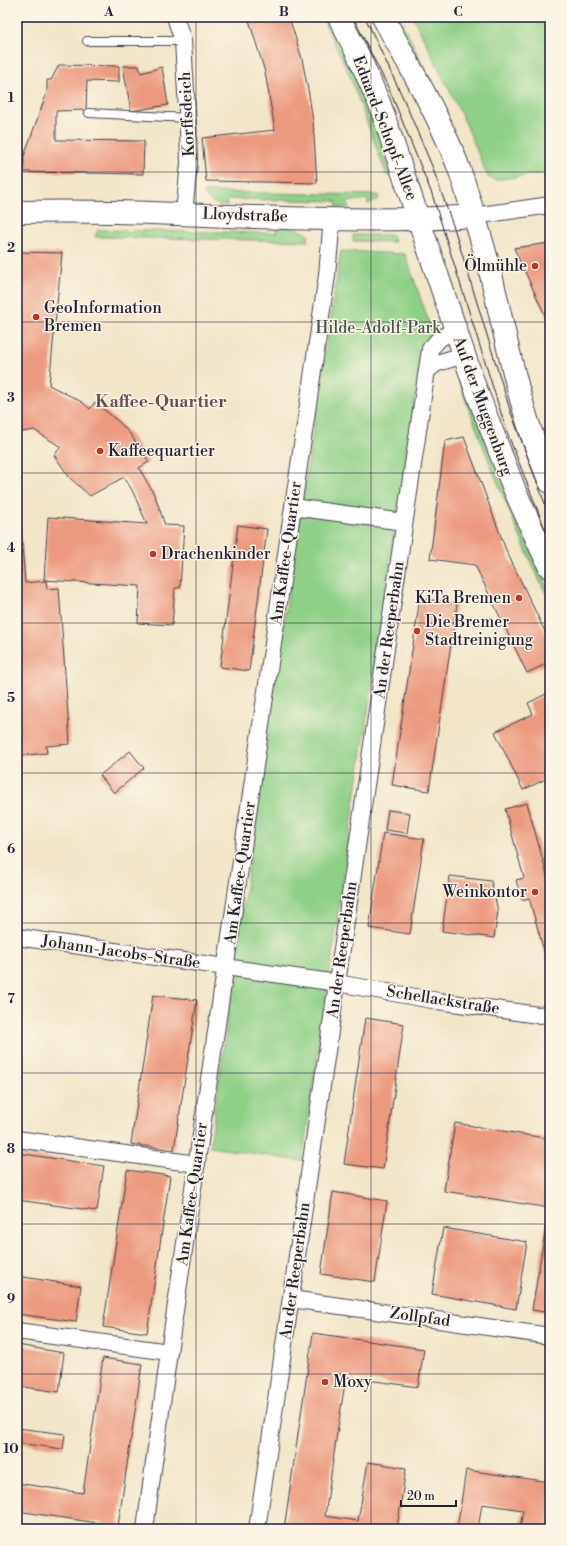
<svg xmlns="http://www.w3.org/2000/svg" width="567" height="1546" font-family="'Libre Bodoni',serif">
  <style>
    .green { fill: #8fd087; stroke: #587961 }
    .building { fill: #ec9a7f }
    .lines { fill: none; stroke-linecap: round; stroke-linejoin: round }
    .lane-casing { stroke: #413f50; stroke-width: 10 }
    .street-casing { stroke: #413f50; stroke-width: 18 }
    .secondary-casing { stroke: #413f50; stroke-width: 24 }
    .lane { stroke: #fff; stroke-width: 8 }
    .street { stroke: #fff; stroke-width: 16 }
    .secondary { stroke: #fff; stroke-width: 22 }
    .tram { stroke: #22223b; stroke-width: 1 }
    .grid { fill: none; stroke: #22223b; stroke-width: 1; stroke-opacity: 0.55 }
    .poi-dot { fill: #c8321e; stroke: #fcf5e5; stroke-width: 1.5 }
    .labels { text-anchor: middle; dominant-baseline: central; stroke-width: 3; stroke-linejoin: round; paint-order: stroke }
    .street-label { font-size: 16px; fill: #22223b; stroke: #fcf5e5 }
    .poi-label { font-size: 16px; fill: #22223b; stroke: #fcf5e5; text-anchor: start }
    .park-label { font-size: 16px; fill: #435652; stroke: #fcf5e5 }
    .neighbourhood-label { font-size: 17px; font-weight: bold; fill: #694c53; stroke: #fcf5e5 }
    .neatline { fill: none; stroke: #22223b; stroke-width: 1.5 }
    .grid-label { font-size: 13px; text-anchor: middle; font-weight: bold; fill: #22223b }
  </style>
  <rect width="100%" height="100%" fill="#fcf5e5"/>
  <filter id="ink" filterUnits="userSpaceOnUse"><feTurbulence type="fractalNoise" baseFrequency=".025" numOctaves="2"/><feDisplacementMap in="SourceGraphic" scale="8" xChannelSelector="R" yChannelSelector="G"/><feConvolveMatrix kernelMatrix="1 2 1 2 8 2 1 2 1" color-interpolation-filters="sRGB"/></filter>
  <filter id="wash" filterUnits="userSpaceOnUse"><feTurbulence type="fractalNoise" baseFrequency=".012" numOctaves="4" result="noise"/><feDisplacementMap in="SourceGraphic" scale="16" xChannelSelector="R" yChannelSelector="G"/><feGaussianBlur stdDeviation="0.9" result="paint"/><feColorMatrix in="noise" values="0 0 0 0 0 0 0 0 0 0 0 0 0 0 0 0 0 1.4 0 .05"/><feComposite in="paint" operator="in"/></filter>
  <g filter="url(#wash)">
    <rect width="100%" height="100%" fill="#f2e5c8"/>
    <g class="green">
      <polygon points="322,17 330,17 371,111 392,175 387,176 349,74"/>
      <polygon points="390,17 399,17 447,113"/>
      <polygon points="413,17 550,17 550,172 495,180 488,177 466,124"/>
      <path d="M 204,192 L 378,195 L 379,199 L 368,204 L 367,199 L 347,202 L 349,208 L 337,207 L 336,201 L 228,199 L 227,206 C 217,205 207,203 204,192 Z"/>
      <path d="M 276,226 C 288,227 297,228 308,234 L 308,241 L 95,237 L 98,230 L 276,233 Z"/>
      <polygon points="353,235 392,235 395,242 353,241"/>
      <path d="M 341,251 L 405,254 L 433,334 L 423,347 L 393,539 L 302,1161 L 210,1147 C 250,848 294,549 341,251 Z"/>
      <path d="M 461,375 L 511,505 L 550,594 L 550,603 C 515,529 485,453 457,376 Z"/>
    </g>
    <g id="blocks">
      <g class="building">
        <polygon points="248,17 289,17 302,59 309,95 313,121 317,183 206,181 202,138 275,130 265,72"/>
        <polygon points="59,65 119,66 119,82 87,81 86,110 56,111 56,140 144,141 143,174 24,172 24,156 47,92 47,80 51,80"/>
        <polygon points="123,66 139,66 141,73 162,67 168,105 131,111"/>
        <polygon points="550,243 550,326 514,248"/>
        <polygon points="17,252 62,253 49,385 82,402 90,409 95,402 120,423 131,435 149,462 139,468 155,496 165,525 184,526 180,588 175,588 172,625 138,623 140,586 44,580 48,517 147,524 132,490 124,477 90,496 70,478 54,455 61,447 34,430 17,433"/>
        <polygon points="464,437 506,550 550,642 550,662 527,673 475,565 430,559 445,441"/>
        <polygon points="17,480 25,583 46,581 47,589 59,588 70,744 46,746 47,753 17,756"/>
        <polygon points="238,525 267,529 249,671 220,667"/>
        <polygon points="420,598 457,604 429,791 392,785"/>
        <polygon points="550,692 550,777 523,790 495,732 533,714 528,703"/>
        <polygon points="130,751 144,768 114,793 100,775"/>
        <polygon points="527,803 550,886 550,972 529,898 522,900 516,880 524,878 505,809"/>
        <polygon points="388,810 410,813 407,833 385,830"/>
        <polygon points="550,831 550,847 545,832"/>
        <polygon points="383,833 424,839 410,934 369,928"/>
        <polygon points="450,876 491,881 498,911 494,938 442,931"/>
        <polygon points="153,995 197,1000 174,1150 131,1144"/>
        <polygon points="365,1018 404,1024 383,1169 344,1164"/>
        <polygon points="455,1123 550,1139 550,1313 532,1310 549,1208 444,1191"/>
        <polygon points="17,1153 104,1166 97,1211 17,1200"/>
        <polygon points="127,1170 170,1176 147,1333 103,1327"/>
        <polygon points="333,1192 387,1201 375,1282 321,1274"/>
        <polygon points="443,1228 527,1242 516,1309 432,1294"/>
        <polygon points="17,1276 81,1286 76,1322 17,1314"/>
        <polygon points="313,1333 424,1349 418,1387 346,1377 337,1433 325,1516 358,1521 368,1462 406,1468 397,1529 284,1529"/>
        <polygon points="17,1345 64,1353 59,1392 17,1386"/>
        <polygon points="103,1358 142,1364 118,1526 17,1511 17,1483 83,1493"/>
        <polygon points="17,1428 65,1434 63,1449 17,1443"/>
        <polygon points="466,1470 550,1482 550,1529 520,1529 523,1510 482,1504 478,1529 457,1529"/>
      </g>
    </g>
  </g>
  <g filter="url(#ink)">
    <use href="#blocks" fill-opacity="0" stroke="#413f50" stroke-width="1"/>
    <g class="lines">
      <defs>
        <g id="lane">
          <polyline points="87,41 183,41"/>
          <polyline points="89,113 188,118"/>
        </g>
        <g id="street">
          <polyline points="175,17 183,41 188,127 189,163 184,213"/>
          <polyline points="474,216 550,205"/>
          <polyline points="427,371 437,363 464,355"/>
          <polyline points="293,507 404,522"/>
          <polyline points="17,937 337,983 438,1001 538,1015 550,1014"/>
          <polyline points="17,1139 197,1164"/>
          <polyline points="291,1299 550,1336"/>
          <polyline points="17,1331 169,1352"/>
          <polyline points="145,1529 169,1352 327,275 332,218"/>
          <polyline points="257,1529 430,349 440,338 455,331"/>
        </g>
        <g id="secondary">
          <polyline points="339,17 360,59 380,105 475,387 515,491 550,568"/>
          <path d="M 383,17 C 410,68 445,125 463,180 C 473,213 484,245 492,279 C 508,347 521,416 550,482"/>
          <path d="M 17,212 C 169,208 323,227 474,216"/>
        </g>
      </defs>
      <use href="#lane" class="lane-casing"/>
      <use href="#street" class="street-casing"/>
      <use href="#secondary" class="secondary-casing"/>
      <use href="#lane" class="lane"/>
      <use href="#street" class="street"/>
      <use href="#secondary" class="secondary"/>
      <g class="tram">
        <polyline points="353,17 390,91 432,194 507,432 550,542"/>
        <polyline points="365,17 404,100 432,166 455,231 510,410 550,517"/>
      </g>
    </g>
  </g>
  <path class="grid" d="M 196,17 L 196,1529M 371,17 L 371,1529M 17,172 L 550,172M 17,322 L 550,322M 17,473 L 550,473M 17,623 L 550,623M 17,773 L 550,773M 17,923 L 550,923M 17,1073 L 550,1073M 17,1224 L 550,1224M 17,1374 L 550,1374"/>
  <g class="poi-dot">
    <circle cx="535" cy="266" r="4"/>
    <circle cx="36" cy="317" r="4"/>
    <circle cx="100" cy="451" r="4"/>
    <circle cx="153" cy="554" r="4"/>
    <circle cx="519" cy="598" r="4"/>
    <circle cx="417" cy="631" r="4"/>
    <circle cx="535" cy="892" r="4"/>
    <circle cx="325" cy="1382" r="4"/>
  </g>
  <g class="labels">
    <g class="street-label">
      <text transform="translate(187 114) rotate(-93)">Korffsdeich</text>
      <text transform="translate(385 128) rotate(69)">Eduard-Schopf-Allee</text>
      <text transform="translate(245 215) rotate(2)">Lloydstraße</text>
      <text transform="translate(483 406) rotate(70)">Auf der Muggenburg</text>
      <text transform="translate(286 553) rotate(-82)">Am Kaffee-Quartier</text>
      <text transform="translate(389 630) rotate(-82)">An der Reeperbahn</text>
      <text transform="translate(240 873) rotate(-82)">Am Kaffee-Quartier</text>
      <text transform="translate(342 950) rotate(-82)">An der Reeperbahn</text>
      <text transform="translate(121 952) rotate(8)">Johann-Jacobs-Straße</text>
      <text transform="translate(443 1000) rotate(9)">Schellackstraße</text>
      <text transform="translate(192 1194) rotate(-82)">Am Kaffee-Quartier</text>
      <text transform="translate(295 1271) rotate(-82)">An der Reeperbahn</text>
      <text transform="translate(420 1317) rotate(8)">Zollpfad</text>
    </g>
    <g class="poi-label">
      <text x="527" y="266" text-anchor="end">Ölmühle</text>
      <text x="44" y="308">GeoInformation<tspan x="44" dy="18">Bremen</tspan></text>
      <text x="108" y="451">Kaffeequartier</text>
      <text x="161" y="554">Drachenkinder</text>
      <text x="511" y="598" text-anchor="end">KiTa Bremen</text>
      <text x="425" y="622">Die Bremer<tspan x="425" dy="18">Stadtreinigung</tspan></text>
      <text x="527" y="892" text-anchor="end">Weinkontor</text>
      <text x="333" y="1382">Moxy</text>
    </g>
    <g class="park-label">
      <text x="378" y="328">Hilde-Adolf-Park</text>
    </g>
    <g class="neighbourhood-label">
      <text x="161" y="402">Kaffee-Quartier</text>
    </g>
  </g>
  <rect width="567" height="1546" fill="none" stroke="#fcf5e5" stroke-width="44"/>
  <path d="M401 1500v6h55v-6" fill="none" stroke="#22223b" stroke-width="2"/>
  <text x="407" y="1500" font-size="12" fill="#22223b" stroke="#fcf5e5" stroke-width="3" paint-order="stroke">20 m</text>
  <rect x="22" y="22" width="523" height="1502" class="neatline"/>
  <g class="grid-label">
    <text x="109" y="16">A</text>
    <text x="284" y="16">B</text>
    <text x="458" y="16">C</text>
    <text x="11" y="102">1</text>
    <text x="11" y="252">2</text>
    <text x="11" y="402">3</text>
    <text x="11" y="552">4</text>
    <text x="11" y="702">5</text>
    <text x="11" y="853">6</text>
    <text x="11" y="1003">7</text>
    <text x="11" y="1153">8</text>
    <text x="11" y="1303">9</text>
    <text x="11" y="1453">10</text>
  </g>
</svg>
